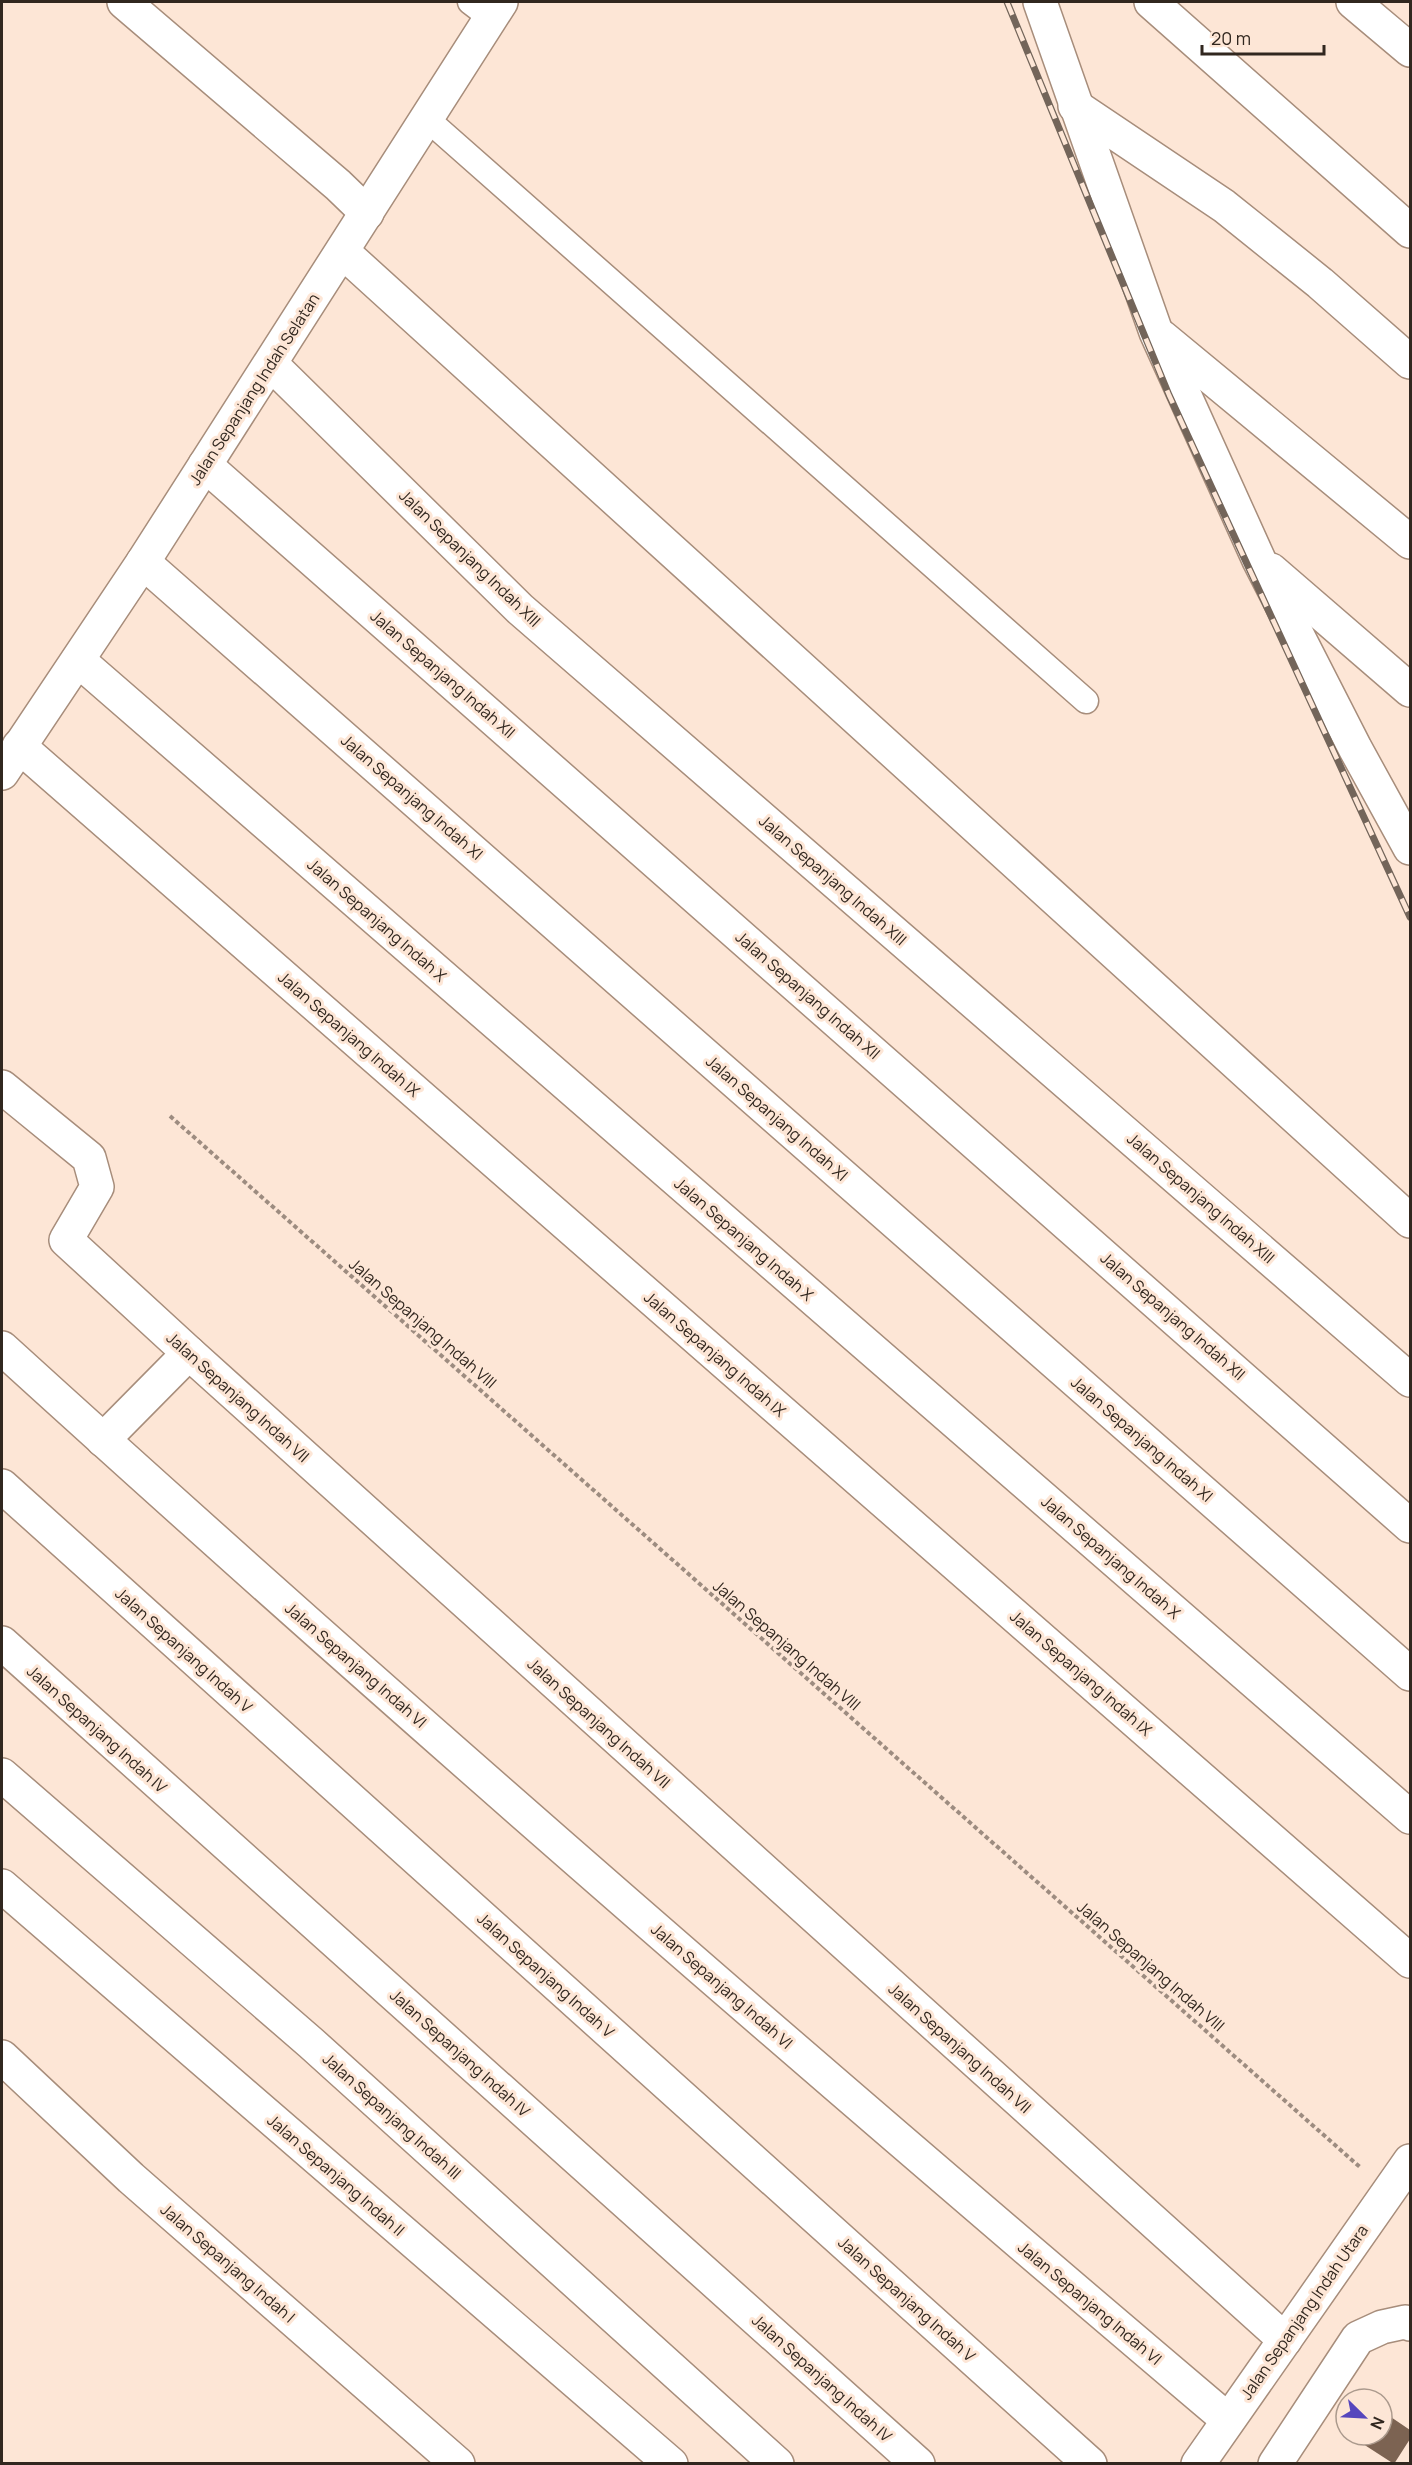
<svg xmlns="http://www.w3.org/2000/svg" width="1412" height="2465" font-family="Manrope,sans-serif">
  <style>
    .building { fill: #7c6352 }
    .lines { fill: none; stroke-linecap: round; stroke-linejoin: round }
    .service-casing { stroke: #a78d7b; stroke-width: 27 }
    .minor-casing { stroke: #a78d7b; stroke-width: 36 }
    .path { stroke: #9d8c80; stroke-width: 4; stroke-dasharray: 4.5 3; stroke-linecap: butt }
    .service { stroke: #fff; stroke-width: 24 }
    .minor { stroke: #fff; stroke-width: 33 }
    .rail-casing { stroke: #73655a; stroke-width: 7 }
    .rail { stroke: #fde6d6; stroke-width: 4.5; stroke-dasharray: 14; stroke-linecap: butt }
    .labels { text-anchor: middle; dominant-baseline: central; stroke-width: 6; stroke-linejoin: round; paint-order: stroke }
    .street-label { font-size: 16px; fill: #31271f; stroke: #fde6d6 }
  </style>
  <rect width="100%" height="100%" fill="#fde6d6"/>
  <polygon class="building" points="1382,2411 1410,2430 1410,2439 1394,2464 1360,2442 1364,2435 1382,2435"/>
  <g class="lines">
    <defs>
      <g id="service">
        <polyline points="470,2 491,18"/>
        <polyline points="427,119 1086,701"/>
      </g>
      <g id="minor">
        <polyline points="124,2 338,185 367,213"/>
        <polyline points="1040,2 1156,332 1259,560 1355,748 1410,848"/>
        <polyline points="1151,2 1410,231"/>
        <polyline points="1353,2 1410,50"/>
        <polyline points="1075,106 1224,206 1320,283 1410,362"/>
        <polyline points="343,252 1410,1221"/>
        <polyline points="1162,337 1410,542"/>
        <polyline points="271,364 520,609 1410,1380"/>
        <polyline points="205,465 1410,1526"/>
        <polyline points="143,562 1410,1674"/>
        <polyline points="1271,570 1410,690"/>
        <polyline points="78,660 1410,1817"/>
        <polyline points="19,746 1410,1961"/>
        <polyline points="2,773 143,562 501,2"/>
        <polyline points="2,1087 89,1158 97,1187 66,1240 189,1353 1285,2340"/>
        <path d="M 2,1348 C 403,1713 814,2069 1228,2420"/>
        <polyline points="103,1440 189,1353"/>
        <polyline points="2,1486 1090,2464"/>
        <polyline points="2,1643 918,2464"/>
        <polyline points="2,1775 311,2043 777,2464"/>
        <polyline points="2,1886 671,2464"/>
        <polyline points="2,2057 131,2178 458,2464"/>
        <polyline points="1198,2464 1410,2161"/>
        <polyline points="1275,2464 1358,2338 1382,2327 1405,2322 1410,2324"/>
      </g>
    </defs>
    <use href="#service" class="service-casing"/>
    <use href="#minor" class="minor-casing"/>
    <polyline class="path" points="170,1116 1361,2168"/>
    <use href="#service" class="service"/>
    <use href="#minor" class="minor"/>
    <defs>
      <polyline id="rail" points="1007,2 1169,395 1410,917"/>
    </defs>
    <use href="#rail" class="rail-casing"/>
    <use href="#rail" class="rail"/>
  </g>
  <g class="labels">
    <g class="street-label">
      <text transform="translate(254 389) rotate(-57)">Jalan Sepanjang Indah Selatan</text>
      <text transform="translate(470 558) rotate(44)">Jalan Sepanjang Indah XIII</text>
      <text transform="translate(443 674) rotate(41)">Jalan Sepanjang Indah XII</text>
      <text transform="translate(412 797) rotate(41)">Jalan Sepanjang Indah XI</text>
      <text transform="translate(833 880) rotate(41)">Jalan Sepanjang Indah XIII</text>
      <text transform="translate(377 920) rotate(41)">Jalan Sepanjang Indah X</text>
      <text transform="translate(808 995) rotate(41)">Jalan Sepanjang Indah XII</text>
      <text transform="translate(349 1034) rotate(41)">Jalan Sepanjang Indah IX</text>
      <text transform="translate(777 1118) rotate(41)">Jalan Sepanjang Indah XI</text>
      <text transform="translate(1201 1198) rotate(41)">Jalan Sepanjang Indah XIII</text>
      <text transform="translate(744 1239) rotate(41)">Jalan Sepanjang Indah X</text>
      <text transform="translate(1173 1316) rotate(41)">Jalan Sepanjang Indah XII</text>
      <text transform="translate(423 1323) rotate(41)">Jalan Sepanjang Indah VIII</text>
      <text transform="translate(715 1354) rotate(41)">Jalan Sepanjang Indah IX</text>
      <text transform="translate(238 1397) rotate(42)">Jalan Sepanjang Indah VII</text>
      <text transform="translate(1142 1439) rotate(41)">Jalan Sepanjang Indah XI</text>
      <text transform="translate(1111 1557) rotate(41)">Jalan Sepanjang Indah X</text>
      <text transform="translate(787 1645) rotate(41)">Jalan Sepanjang Indah VIII</text>
      <text transform="translate(184 1650) rotate(42)">Jalan Sepanjang Indah V</text>
      <text transform="translate(356 1665) rotate(41)">Jalan Sepanjang Indah VI</text>
      <text transform="translate(1081 1673) rotate(41)">Jalan Sepanjang Indah IX</text>
      <text transform="translate(599 1723) rotate(42)">Jalan Sepanjang Indah VII</text>
      <text transform="translate(97 1729) rotate(42)">Jalan Sepanjang Indah IV</text>
      <text transform="translate(1151 1966) rotate(41)">Jalan Sepanjang Indah VIII</text>
      <text transform="translate(546 1975) rotate(42)">Jalan Sepanjang Indah V</text>
      <text transform="translate(722 1986) rotate(41)">Jalan Sepanjang Indah VI</text>
      <text transform="translate(960 2048) rotate(42)">Jalan Sepanjang Indah VII</text>
      <text transform="translate(460 2053) rotate(42)">Jalan Sepanjang Indah IV</text>
      <text transform="translate(392 2116) rotate(42)">Jalan Sepanjang Indah III</text>
      <text transform="translate(336 2175) rotate(41)">Jalan Sepanjang Indah II</text>
      <text transform="translate(228 2263) rotate(41)">Jalan Sepanjang Indah I</text>
      <text transform="translate(907 2299) rotate(42)">Jalan Sepanjang Indah V</text>
      <text transform="translate(1090 2303) rotate(40)">Jalan Sepanjang Indah VI</text>
      <text transform="translate(1304 2312) rotate(-55)">Jalan Sepanjang Indah Utara</text>
      <text transform="translate(822 2378) rotate(42)">Jalan Sepanjang Indah IV</text>
    </g>
  </g>
  <rect width="1412" height="2465" fill="none" stroke="#31271f" stroke-width="6"/>
  <g transform="translate(1364 2417) rotate(114)"><circle r="28" fill="#fde6d6" stroke="#ab9a8d" stroke-width="1.5"/>
  <path d="M0-4.5L10 22L0 15L-10 22Z" fill="#5646bd"/>
  <text y="-9" font-size="16" font-weight="bold" text-anchor="middle" fill="#31271f">N</text>
  </g>
  <path d="M1202 45v9h122v-9" fill="none" stroke="#31271f" stroke-width="3"/>
  <text x="1211" y="45" font-size="18" fill="#31271f" stroke="#fde6d6" stroke-width="4.5" paint-order="stroke">20 m</text>
</svg>
